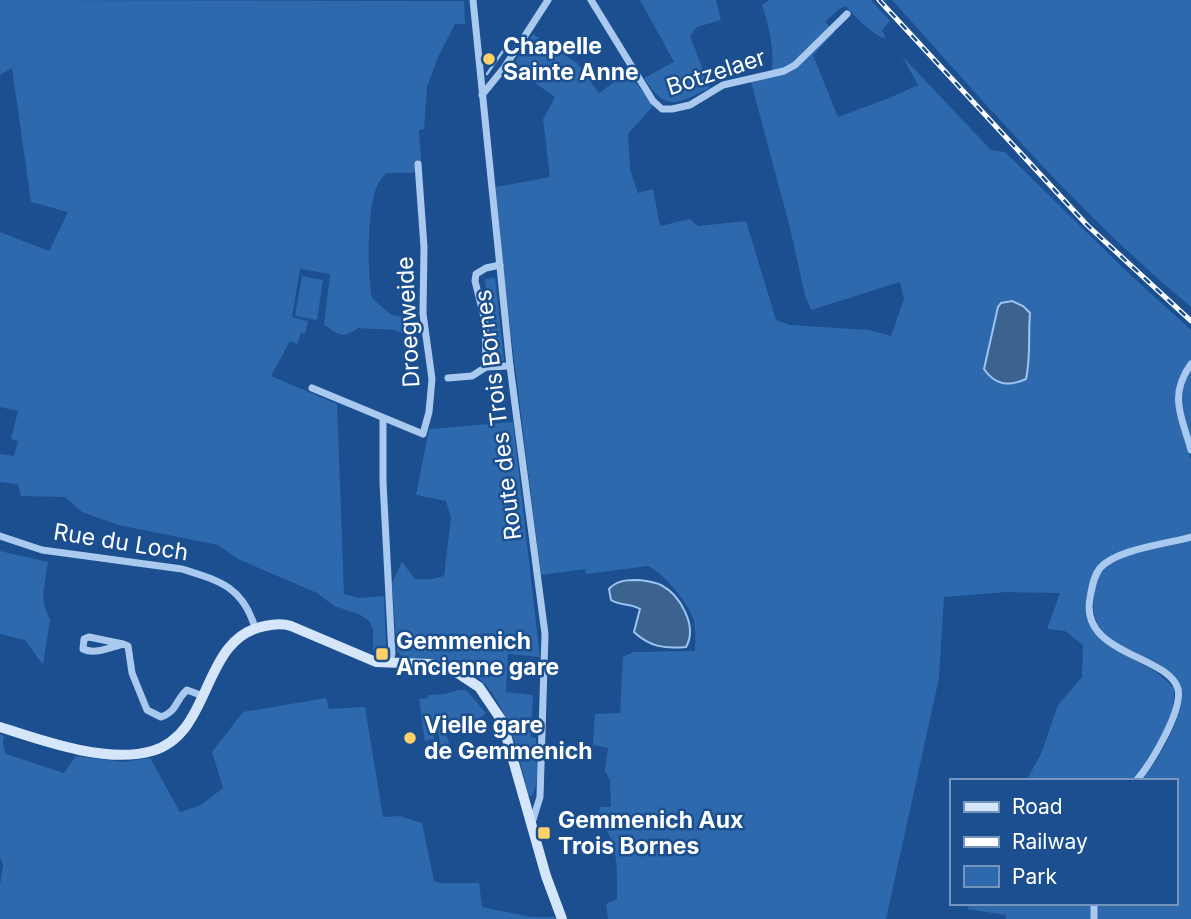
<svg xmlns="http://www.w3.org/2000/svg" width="1191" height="919" font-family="Inter,sans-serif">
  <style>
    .green { fill: #2e69ad }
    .water { fill: #3c6290; stroke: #9cc4f0; stroke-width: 2 }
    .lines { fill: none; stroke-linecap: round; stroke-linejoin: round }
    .stream { stroke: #9cc4f0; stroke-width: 2.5 }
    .street { stroke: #a9c9ee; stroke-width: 7 }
    .secondary { stroke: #d6e6fa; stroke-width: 10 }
    .rail-casing { stroke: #fff; stroke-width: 5 }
    .rail { stroke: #1b4f8f; stroke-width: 2.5; stroke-dasharray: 8; stroke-linecap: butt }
    .poi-dot { fill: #ffd166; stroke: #1b4f8f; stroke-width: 2.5 }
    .labels { text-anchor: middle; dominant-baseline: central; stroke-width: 5; stroke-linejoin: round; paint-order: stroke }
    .poi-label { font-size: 23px; font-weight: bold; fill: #fff; stroke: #1b4f8f; text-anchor: start }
    .street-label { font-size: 23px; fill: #fff; stroke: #1b4f8f }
  </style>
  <rect width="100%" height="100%" fill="#1b4f8f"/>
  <g class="green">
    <path d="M 0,0 L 464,1 L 465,24 L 455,24 L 438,57 L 427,87 L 424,129 L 419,130 L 422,171 L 410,173 L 386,173 C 383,177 379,181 377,186 C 367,209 367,273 372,298 L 390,314 L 410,319 L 422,329 L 410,329 L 402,333 L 395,330 L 358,328 C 342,340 339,334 324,325 L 330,274 L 300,269 L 292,317 L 308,321 L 305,334 L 301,333 L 297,344 L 290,341 L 271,376 L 337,404 L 344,594 L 359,598 L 384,596 L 386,646 L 379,653 L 373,652 L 373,629 L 369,621 L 359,614 L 334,606 L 317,593 L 238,559 L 218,545 L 118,525 L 82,512 L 65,497 L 21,496 L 18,484 L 0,482 L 0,454 L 14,456 L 18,441 L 11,439 L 18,411 L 0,407 L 0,232 L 49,251 L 68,212 L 31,202 L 12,68 L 0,75 Z"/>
    <path d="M 640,0 L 716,0 L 721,20 L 697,27 L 690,36 L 710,88 C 677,103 667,114 644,78 L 674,62 Z"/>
    <path d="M 769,0 L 871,0 L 890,21 L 882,30 L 886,39 C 870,33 857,19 846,6 L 839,9 L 825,22 L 835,32 L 813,55 L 838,117 L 889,98 L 918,85 L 902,56 L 991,150 L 1005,152 L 1124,269 L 1191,330 L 1191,360 L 1179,382 L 1175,404 L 1191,460 L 1191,534 L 1165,540 L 1099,565 C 1095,575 1090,586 1087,596 C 1076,640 1125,654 1153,670 C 1161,675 1167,682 1174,688 C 1176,723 1154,755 1132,781 L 1026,781 L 1041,754 L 1058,705 L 1082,677 L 1083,645 L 1065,631 L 1047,629 L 1060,593 L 1007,592 L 944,597 L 939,678 L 886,919 L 608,919 L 606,904 L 617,899 C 617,866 619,845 598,817 L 600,807 L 611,807 L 610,780 L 605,771 L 608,748 L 593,745 L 595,714 L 620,713 L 623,657 L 633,652 L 695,651 C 695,641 696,631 694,622 C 692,607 662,571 648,566 L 586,574 L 585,569 L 541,575 L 502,262 L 496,187 L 550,177 L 543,119 L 555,97 L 512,67 L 533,34 L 577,63 L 599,93 L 628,72 L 653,106 L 628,134 L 630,169 L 638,193 L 653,189 L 660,226 L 690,219 L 698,226 L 746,221 L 776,320 L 790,325 L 869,330 L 891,336 L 904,299 L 900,282 L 811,310 L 805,295 L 790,228 L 751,82 L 771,76 C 775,50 770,30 762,5 Z"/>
    <path d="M 892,0 L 1191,0 L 1191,307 C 1081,216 987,105 892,0 Z"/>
    <polygon points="302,276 323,280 317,320 295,316"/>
    <polygon points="495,278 504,360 499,364 495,362 485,279"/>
    <path d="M 1191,368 L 1191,441 C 1182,411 1175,398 1191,368 Z"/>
    <path d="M 513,422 L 540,657 L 508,654 L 506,692 L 533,695 L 531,737 L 536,738 C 536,755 541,782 531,797 L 528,794 C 517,748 503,673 447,662 C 434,659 421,660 408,659 L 402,657 L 397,651 L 392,583 L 402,562 L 415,579 L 431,579 L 444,576 L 451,518 L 446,501 L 416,495 L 429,429 Z"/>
    <path d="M 1191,541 L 1191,919 L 1097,919 L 1096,903 L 1175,903 L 1175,781 L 1140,781 C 1155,767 1183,717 1182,696 C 1181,685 1171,672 1162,666 C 1146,656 1124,652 1109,639 C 1097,628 1091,612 1094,596 C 1095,587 1096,579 1101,571 C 1116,550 1168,548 1191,541 Z"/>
    <polygon points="0,551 48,562 43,594 45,608 50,620 43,665 25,640 0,634"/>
    <polygon points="459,690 466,690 486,713 469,727 454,728 446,734 451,750 441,750 438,730 433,733 434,739 425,741 419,699 428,698 428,695 445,694"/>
    <polygon points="326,698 329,709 365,707 383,817 399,816 422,823 434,881 440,883 479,883 482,907 531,917 555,917 556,919 0,919 0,885 3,865 0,857 0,734 4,736 3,744 6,754 64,773 76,756 123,762 150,758 180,812 201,805 223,788 212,752 243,712"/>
    <polygon points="971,903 1091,903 1092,919 1006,919 1006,915 967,909"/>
  </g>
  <g class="water">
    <path d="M 1012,301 L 1023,306 L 1030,313 C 1028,336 1031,357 1026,379 C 1008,387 995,385 984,369 L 998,307 L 1001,303 Z"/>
    <path d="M 639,580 C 646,581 655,582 661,585 C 680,595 698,626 686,647 C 665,649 650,647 634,632 L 640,609 C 630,603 620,606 611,600 L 609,589 C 617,580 627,580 639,580 Z"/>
  </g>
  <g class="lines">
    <polyline class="stream" points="487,74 505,48"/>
    <g class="street">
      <polyline points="473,0 510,366 545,634 540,797 532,823"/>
      <polyline points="591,0 653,101 662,109 672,109 690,105 723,85 784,71 795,65 847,14"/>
      <polyline points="482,95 504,68 548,0"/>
      <polyline points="500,265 486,268 476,274 475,281 485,321 486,367 510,366"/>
      <path d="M 1191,364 C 1168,396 1182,417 1191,450"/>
      <polyline points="448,378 472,376 486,367"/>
      <polyline points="312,388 423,434 429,412 432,379 423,314 424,247 418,164"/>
      <polyline points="383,419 383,482 392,654 389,663"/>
      <path d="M 0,536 L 42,550 L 182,569 C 220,581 243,587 255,628"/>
      <path d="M 123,644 C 111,647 95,655 83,649 L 84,639 L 89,637 L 123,644 L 128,646 L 132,673 L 147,710 L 161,717 C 177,712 176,699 187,690 L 203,696"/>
      <path d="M 1136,781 C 1150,765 1183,711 1178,689 C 1169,655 1079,655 1090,598 C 1092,588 1093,577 1100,568 C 1117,549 1167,544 1191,537"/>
      <polyline points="1094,903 1094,919"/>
    </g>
    <path class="secondary" d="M 0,727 C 43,741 107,764 152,751 C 214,733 200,638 265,626 C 274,624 282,623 291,626 L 376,662 L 428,664 L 450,668 L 479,687 L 502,721 L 546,876 L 562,919"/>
    <defs>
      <polyline id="rail" points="879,0 1087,225 1191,321"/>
    </defs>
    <use href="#rail" class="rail-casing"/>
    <use href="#rail" class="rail"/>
  </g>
  <g class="poi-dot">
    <circle cx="489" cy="59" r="7"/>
    <rect x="375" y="647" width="14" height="14" rx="3.5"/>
    <circle cx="410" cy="738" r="7"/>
    <rect x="537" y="826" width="14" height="14" rx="3.5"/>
  </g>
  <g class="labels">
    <g class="poi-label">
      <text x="503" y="46">Chapelle<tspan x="503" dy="26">Sainte Anne</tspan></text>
      <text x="396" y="641">Gemmenich<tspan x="396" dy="26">Ancienne gare</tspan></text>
      <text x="424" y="725">Vielle gare<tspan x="424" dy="26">de Gemmenich</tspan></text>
      <text x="558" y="820">Gemmenich Aux<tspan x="558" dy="26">Trois Bornes</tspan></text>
    </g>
    <g class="street-label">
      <text transform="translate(716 72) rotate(-18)">Botzelaer</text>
      <text transform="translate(408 322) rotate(-93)">Droegweide</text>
      <text transform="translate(498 415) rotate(-97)">Route des Trois Bornes</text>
      <text transform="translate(121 542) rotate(9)">Rue du Loch</text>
    </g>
  </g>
  <rect x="950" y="779" width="228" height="126" fill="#1b4f8f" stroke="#7695bc" stroke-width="2"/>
  <rect x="964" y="802" width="35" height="10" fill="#d6e6fa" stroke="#7695bc" stroke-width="2"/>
  <text x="1012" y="814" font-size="21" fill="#ffffff">Road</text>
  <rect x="964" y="837" width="35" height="10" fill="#ffffff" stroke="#7695bc" stroke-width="2"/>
  <text x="1012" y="849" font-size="21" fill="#ffffff">Railway</text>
  <rect x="964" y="866" width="35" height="21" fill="#2e69ad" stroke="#7695bc" stroke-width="2"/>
  <text x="1012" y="884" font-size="21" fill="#ffffff">Park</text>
</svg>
